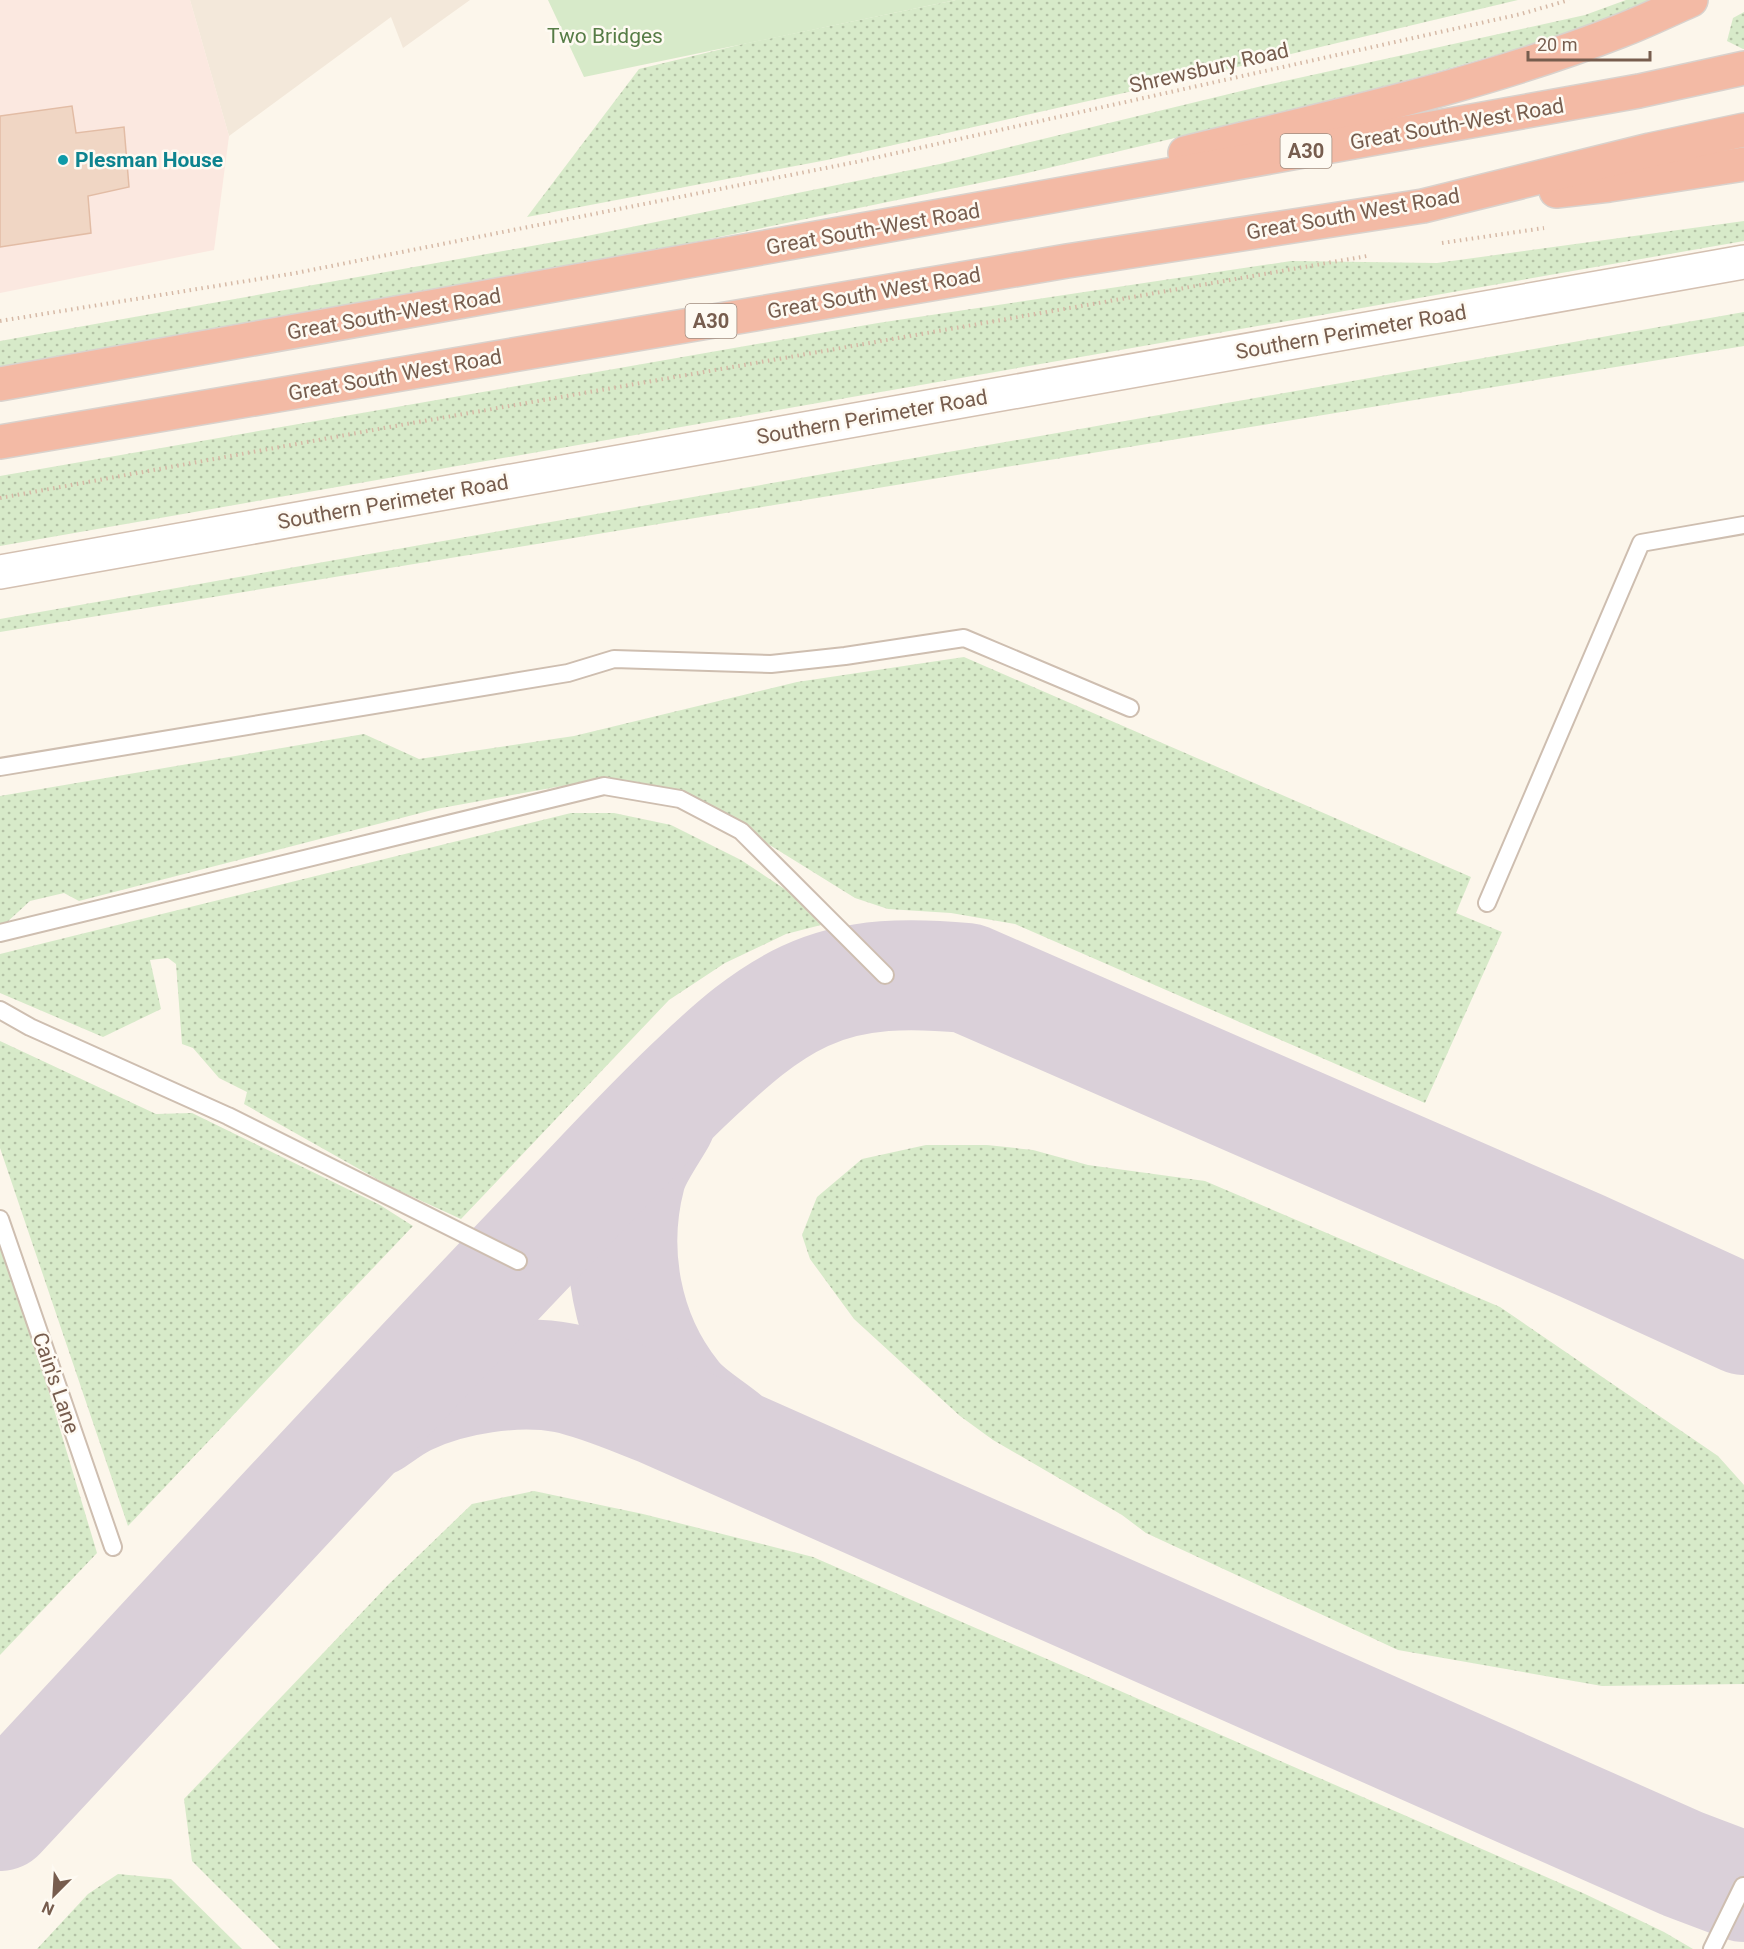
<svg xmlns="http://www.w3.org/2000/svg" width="1744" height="1949" font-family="Roboto,sans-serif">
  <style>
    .residential { fill: #f3e8da }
    .commercial { fill: #fbe8e0 }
    .grass { fill: url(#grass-dots) }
    .park { fill: #d7eac9 }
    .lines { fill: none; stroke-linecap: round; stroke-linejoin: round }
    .taxiway { stroke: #dad0d9; stroke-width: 110 }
    .building { fill: #f0d6c4; stroke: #e2bca5; stroke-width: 1.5 }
    .lane-casing { stroke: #cebeb0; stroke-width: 20 }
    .secondary-casing { stroke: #d4c0b1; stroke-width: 36 }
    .highway-casing { stroke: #d9d2cd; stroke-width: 36 }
    .path { stroke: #d6b9a6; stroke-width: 4; stroke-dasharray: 1.5 4.5; stroke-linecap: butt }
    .lane { stroke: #fff; stroke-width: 16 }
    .secondary { stroke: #fff; stroke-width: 33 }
    .highway { stroke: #f3baa5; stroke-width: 33 }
    .culture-dot { fill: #0f9aa8; stroke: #fefaf2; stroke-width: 2 }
    .labels { text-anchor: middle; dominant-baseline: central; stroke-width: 5; stroke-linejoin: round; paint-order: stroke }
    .shield { fill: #fefaf2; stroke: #a08c7f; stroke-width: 1.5 }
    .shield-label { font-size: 20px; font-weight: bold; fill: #775d4e }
    .park-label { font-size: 21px; fill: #567c46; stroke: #fefaf2 }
    .street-label { font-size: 21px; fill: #775d4e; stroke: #fefaf2 }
    .culture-label { font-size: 21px; font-weight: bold; fill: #0d838f; stroke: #fefaf2; text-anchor: start }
  </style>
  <defs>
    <pattern id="grass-dots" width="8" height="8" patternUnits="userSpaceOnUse" patternTransform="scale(1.5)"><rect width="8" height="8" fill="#d7eac9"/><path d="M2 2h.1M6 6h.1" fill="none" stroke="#b3c1a5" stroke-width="1.8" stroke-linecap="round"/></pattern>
  </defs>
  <rect width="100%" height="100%" fill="#fcf6eb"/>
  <polygon class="residential" points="190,0 470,0 403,48 391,17 229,136"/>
  <polygon class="commercial" points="0,0 190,0 229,136 214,250 0,293"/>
  <g class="grass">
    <polygon points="956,0 1518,0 1195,77 827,160 527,217 639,69 747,43"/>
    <polygon points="1626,0 1666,0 1563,36 1426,75 1319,104 1023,174 685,244 378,302 0,369 0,341 582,237 940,164 1262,86 1585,15"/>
    <polygon points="1744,12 1744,49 1743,49 1727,41 1733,18"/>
    <polygon points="1744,221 1744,241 0,546 0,476 878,323 1291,261 1437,263"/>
    <polygon points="1744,312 1744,346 0,632 0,619"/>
    <polygon points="964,657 1471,877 1456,913 1502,932 1425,1103 1015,924 951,913 888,909 855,898 707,806 643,783 584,782 436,809 79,901 64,893 30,901 6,923 0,923 0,796 364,734 419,759 574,736 797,682"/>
    <polygon points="571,813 614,813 671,825 741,860 815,909 821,925 786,934 725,963 669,1000 461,1219 391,1187 244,1104 247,1092 219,1078 193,1048 182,1044 176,964 168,958 150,960 161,1009 103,1037 0,993 0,954"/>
    <polygon points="0,1041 156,1114 192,1113 380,1205 413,1226 128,1526 0,1148"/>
    <polygon points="926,1145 987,1145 1033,1150 1088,1165 1205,1181 1500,1307 1718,1456 1744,1485 1744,1684 1602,1686 1398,1650 1146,1533 1122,1515 993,1440 960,1416 854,1319 810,1259 802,1235 817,1197 862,1159"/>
    <polygon points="0,1237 13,1272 97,1553 0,1655"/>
    <polygon points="534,1491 643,1514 813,1557 1585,1894 1664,1932 1693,1949 280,1949 192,1861 184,1799 389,1584 472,1504"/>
    <polygon points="118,1874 171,1879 242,1949 37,1949 88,1894"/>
  </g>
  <polygon class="park" points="548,0 956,0 584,77"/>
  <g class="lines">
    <g class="taxiway">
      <path d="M 661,1119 C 652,1135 636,1157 631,1175 C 611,1251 626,1334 675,1395 C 687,1411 708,1423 724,1436"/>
      <path d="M 373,1422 C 384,1415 395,1406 408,1400 C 451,1379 517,1369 565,1378 C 598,1385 629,1399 660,1411 L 1683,1864 L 1744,1887"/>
      <path d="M 0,1816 C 181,1622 359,1427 542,1236 C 594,1182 644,1126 699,1075 C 731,1045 764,1015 805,996 C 856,972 912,973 967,978 L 1582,1246 L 1744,1320"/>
    </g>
  </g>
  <polygon class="building" points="72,106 76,133 124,127 129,187 88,196 91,233 0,247 0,116"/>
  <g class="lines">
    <defs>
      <g id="lane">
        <polyline points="0,767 568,673 614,659 771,664 845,656 964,638 1130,708"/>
        <polyline points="1487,903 1641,543 1744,525"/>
        <polyline points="0,933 604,786 680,799 741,831 885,975"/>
        <polyline points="0,1010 30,1027 228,1116 518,1261"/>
        <polyline points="0,1219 113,1547"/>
        <polyline points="1712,1949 1743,1886"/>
      </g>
      <polyline id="secondary" points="0,572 1744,262"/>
      <g id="highway">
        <path d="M 1185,153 C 1331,117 1479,86 1620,31 C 1644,22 1668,10 1691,0"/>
        <polyline points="1556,191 1609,185 1744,164"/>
        <polyline points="0,384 1639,91 1744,68"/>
        <polyline points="0,442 1067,261 1423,206 1650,150 1744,130"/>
      </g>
    </defs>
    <use href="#lane" class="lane-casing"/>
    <use href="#secondary" class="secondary-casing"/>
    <use href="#highway" class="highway-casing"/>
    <g class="path">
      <polyline points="1442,243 1544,228"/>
      <polyline points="0,321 296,273 856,162 1521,14 1569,0"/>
      <polyline points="0,498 395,426 1367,256"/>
    </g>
    <use href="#lane" class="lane"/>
    <use href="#secondary" class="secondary"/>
    <use href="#highway" class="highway"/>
  </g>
  <circle class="culture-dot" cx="63" cy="160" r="6"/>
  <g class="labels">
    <g class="shield">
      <rect x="1280.5" y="134" width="51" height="34" rx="4.5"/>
      <rect x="685.5" y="304" width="51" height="34" rx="4.5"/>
    </g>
    <g class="shield-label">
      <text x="1306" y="151">A30</text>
      <text x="711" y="321">A30</text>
    </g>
    <g class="park-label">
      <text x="605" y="36">Two Bridges</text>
    </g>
    <g class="street-label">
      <text transform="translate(1209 68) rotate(-13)">Shrewsbury Road</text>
      <text transform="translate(1457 124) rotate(-10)">Great South-West Road</text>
      <text transform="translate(1353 214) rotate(-10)">Great South West Road</text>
      <text transform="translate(873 229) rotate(-10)">Great South-West Road</text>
      <text transform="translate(874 293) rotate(-10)">Great South West Road</text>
      <text transform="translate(394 314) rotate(-10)">Great South-West Road</text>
      <text transform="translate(1351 332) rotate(-10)">Southern Perimeter Road</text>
      <text transform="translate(395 375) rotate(-10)">Great South West Road</text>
      <text transform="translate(872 417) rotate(-10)">Southern Perimeter Road</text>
      <text transform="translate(393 502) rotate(-10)">Southern Perimeter Road</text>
      <text transform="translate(56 1383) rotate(71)">Cain's Lane</text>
    </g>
    <g class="culture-label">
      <text x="75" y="160">Plesman House</text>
    </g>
  </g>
  <g transform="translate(54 1895) rotate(204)" stroke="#fefaf2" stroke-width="4.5" paint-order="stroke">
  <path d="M0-4.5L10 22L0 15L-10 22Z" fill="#775d4e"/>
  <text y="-9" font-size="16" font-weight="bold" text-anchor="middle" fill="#775d4e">N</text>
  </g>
  <path d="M1528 51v9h122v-9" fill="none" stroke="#775d4e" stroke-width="3"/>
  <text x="1537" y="51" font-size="18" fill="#775d4e" stroke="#fefaf2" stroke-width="4.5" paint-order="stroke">20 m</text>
</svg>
